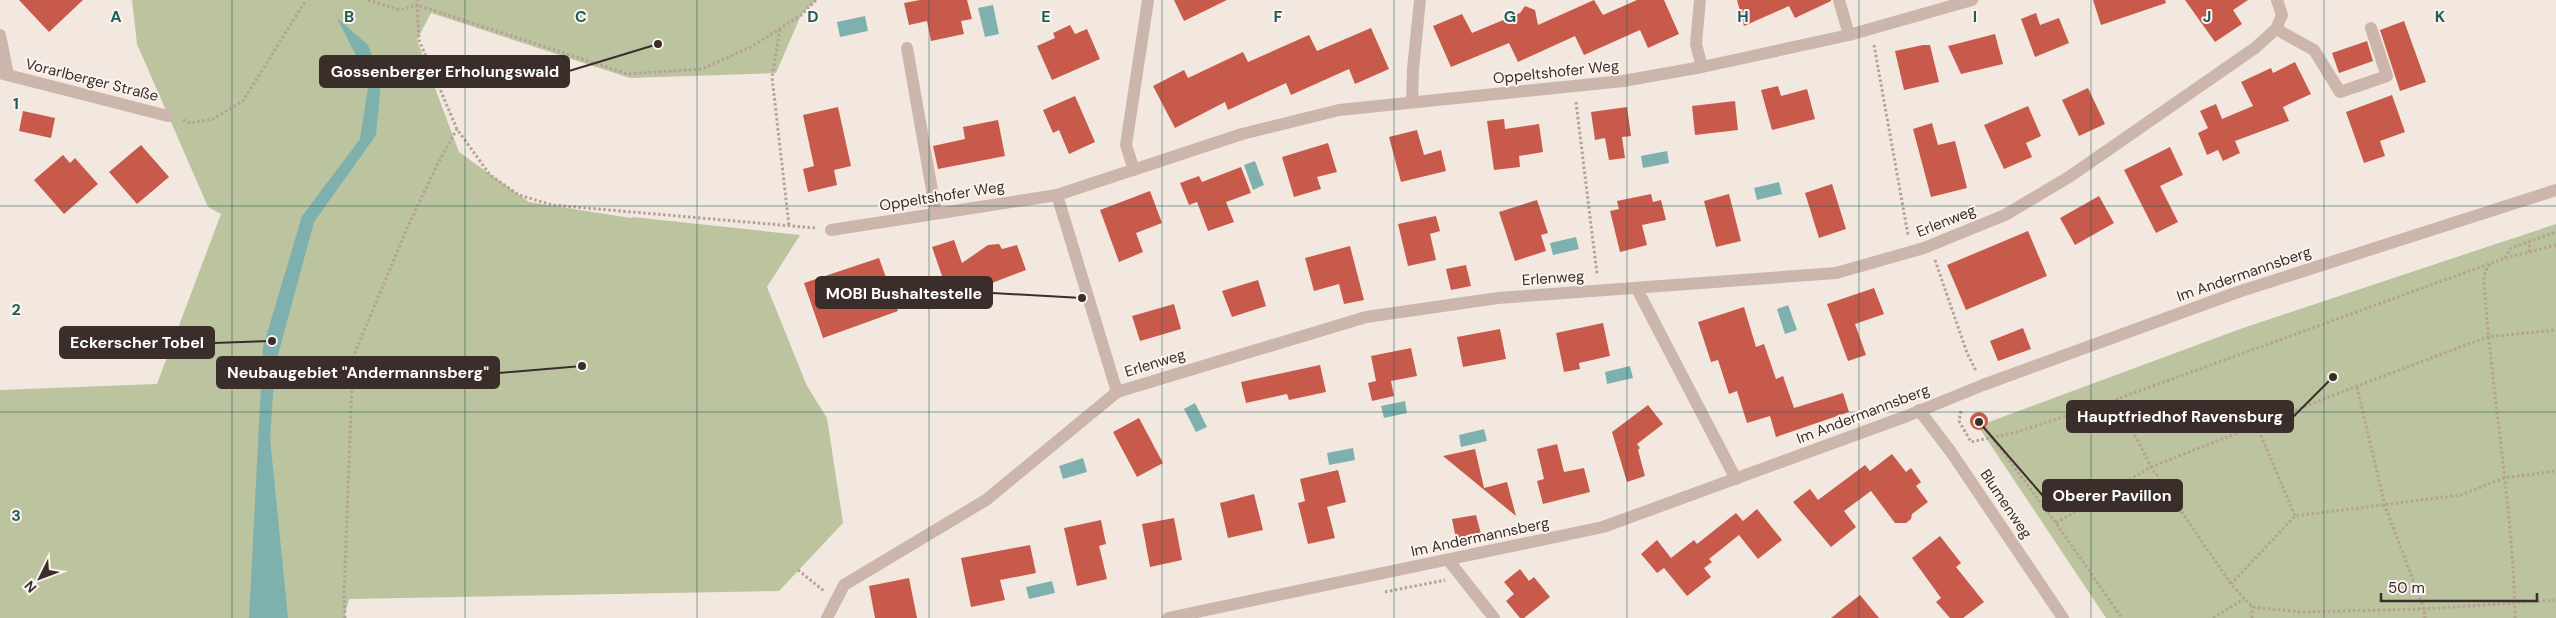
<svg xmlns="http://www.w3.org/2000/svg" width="2556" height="618" font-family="'DM Sans',sans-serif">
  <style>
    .green { fill: #bbc39f }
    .water { fill: #7eb1ae }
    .building { fill: #c75a4a }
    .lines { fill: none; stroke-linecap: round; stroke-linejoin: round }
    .path { stroke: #b8a095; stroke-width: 3; stroke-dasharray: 2.5 2.5; stroke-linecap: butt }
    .service { stroke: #ccb6ab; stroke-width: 12 }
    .minor { stroke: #ccb6ab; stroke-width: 12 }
    .grid { fill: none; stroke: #1f5c5a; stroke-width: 1; stroke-opacity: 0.55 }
    .labels { text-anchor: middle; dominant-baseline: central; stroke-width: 4; stroke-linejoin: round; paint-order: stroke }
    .street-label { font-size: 15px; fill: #3a2d2a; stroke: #fbf3ed }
    .grid-label { font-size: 16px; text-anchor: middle; font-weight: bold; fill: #1f5c5a; stroke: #fbf3ed; stroke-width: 4; stroke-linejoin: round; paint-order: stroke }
    .leader { fill: none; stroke: #3a2d2a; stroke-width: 2 }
    .callout-dot { fill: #3a2d2a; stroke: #fbf3ed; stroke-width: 2 }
    .callout { fill: #3a2d2a; stroke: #3a2d2a; stroke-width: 2 }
    .callout-label { font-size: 16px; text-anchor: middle; font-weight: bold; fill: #fff }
  </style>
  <rect width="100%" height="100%" fill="#f3e8e0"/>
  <g class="green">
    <polygon points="132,0 816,0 801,15 776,73 630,78 431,13 417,40 459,152 529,202 631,218 633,217 800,235 767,287 807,386 827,418 843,523 779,591 349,599 344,618 0,618 0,390 157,384 221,214 208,207 137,44"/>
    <polygon points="2556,224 2556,618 2106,618 1978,426 2243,328"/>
  </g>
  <g class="water">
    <polygon points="993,5 999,34 985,37 978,8"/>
    <polygon points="865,16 868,31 840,37 837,22"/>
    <polygon points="337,18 368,45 381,81 376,135 314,222 275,366 270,438 288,618 249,618 263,347 302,216 360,139 369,81"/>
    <polygon points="1667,151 1669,163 1643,168 1641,156"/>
    <polygon points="1255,161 1264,185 1253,190 1244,165"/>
    <polygon points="1779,182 1782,194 1757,200 1754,188"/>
    <polygon points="1576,237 1579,249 1553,255 1550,243"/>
    <polygon points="1788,305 1797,330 1785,334 1777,309"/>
    <polygon points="1630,366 1633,378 1607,384 1605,372"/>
    <polygon points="1405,401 1407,413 1384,418 1381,406"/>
    <polygon points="1195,403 1207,427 1196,432 1184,409"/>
    <polygon points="1484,429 1487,441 1461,447 1459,435"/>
    <polygon points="1353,448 1355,460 1329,465 1327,453"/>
    <polygon points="1083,458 1087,472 1063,479 1059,466"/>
    <polygon points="1052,581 1055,593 1029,599 1026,587"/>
  </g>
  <g class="building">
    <polygon points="19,0 83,0 49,32"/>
    <polygon points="920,0 967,0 972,19 961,21 964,34 931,41 927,21 909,25 904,3"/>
    <polygon points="1174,0 1227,0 1184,21"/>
    <polygon points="1594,0 1603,15 1637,0 1664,0 1679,34 1648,48 1640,30 1584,55 1575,36 1518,62 1509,43 1451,67 1433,26 1462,14 1472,33 1520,13 1525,6 1535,10 1538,25"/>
    <polygon points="1737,0 1831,0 1831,1 1795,18 1789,6 1744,26"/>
    <polygon points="2093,0 2165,0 2166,3 2101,25"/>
    <polygon points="2185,0 2248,0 2233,10 2242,24 2215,42"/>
    <polygon points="2036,13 2040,25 2059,18 2069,43 2035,57 2021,19"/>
    <polygon points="2404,21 2426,82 2400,91 2380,30"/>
    <polygon points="1070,25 1075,34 1087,29 1100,59 1052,80 1037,46 1055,38 1053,33"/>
    <polygon points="1371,28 1389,69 1355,84 1349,69 1291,95 1286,83 1228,110 1225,102 1175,128 1153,86 1184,70 1188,78 1243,52 1248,62 1309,35 1317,51"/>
    <polygon points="1995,34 2003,64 1961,74 1948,46"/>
    <polygon points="2367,41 2373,61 2339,73 2332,53"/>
    <polygon points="1923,45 1930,45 1939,82 1904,90 1895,51"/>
    <polygon points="2295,62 2311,94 2283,107 2289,121 2235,141 2240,153 2223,161 2218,150 2207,155 2198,133 2208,128 2200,111 2216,104 2222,119 2253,106 2241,82 2271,68 2273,73"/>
    <polygon points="1778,86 1781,96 1807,89 1815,119 1772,130 1761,90"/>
    <polygon points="2088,88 2105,124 2079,136 2062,100"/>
    <polygon points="2392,95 2405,132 2380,141 2385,156 2364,163 2346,112"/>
    <polygon points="1075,96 1095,142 1069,154 1059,130 1053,133 1043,110"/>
    <polygon points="1735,101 1738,130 1695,135 1692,106"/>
    <polygon points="2028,106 2041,136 2026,143 2032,157 2004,169 1984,125"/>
    <polygon points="838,107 851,166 834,170 837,185 808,192 803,169 814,166 803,115"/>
    <polygon points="1627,107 1631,136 1622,137 1625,158 1609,160 1605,138 1595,140 1591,112"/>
    <polygon points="23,111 55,118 51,138 19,131"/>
    <polygon points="1504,119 1505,129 1539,124 1543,152 1519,156 1520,167 1494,170 1487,121"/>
    <polygon points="998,120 1005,156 938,169 933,146 965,139 963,127"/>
    <polygon points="1932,123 1938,145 1955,141 1967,188 1931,197 1913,129"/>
    <polygon points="1417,130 1424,155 1441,150 1446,171 1401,182 1389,137"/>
    <polygon points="1328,143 1337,172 1317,177 1321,189 1294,197 1282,157"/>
    <polygon points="141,145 169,177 137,204 109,172"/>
    <polygon points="2170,147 2183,175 2160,186 2178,222 2156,233 2124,170"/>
    <polygon points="63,155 70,163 75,158 98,184 64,214 34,180"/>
    <polygon points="1241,167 1251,193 1226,202 1234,222 1208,231 1197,202 1189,205 1180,183 1199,176 1202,182"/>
    <polygon points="1832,184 1846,229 1819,238 1805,193"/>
    <polygon points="1150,191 1162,223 1136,233 1143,252 1119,262 1100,210"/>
    <polygon points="1651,194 1653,202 1661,200 1666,220 1642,225 1647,245 1620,252 1610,211 1619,209 1617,201"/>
    <polygon points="1729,194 1741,241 1716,247 1704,201"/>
    <polygon points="2099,196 2114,223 2075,245 2060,218"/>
    <polygon points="1537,200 1548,233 1541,235 1546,251 1515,261 1499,212"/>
    <polygon points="1436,216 1440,231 1430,234 1436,260 1408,266 1398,224"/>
    <polygon points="2028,231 2047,276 1966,310 1947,265"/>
    <polygon points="954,240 962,263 988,245 999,244 1002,249 1017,245 1026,270 950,299 932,247"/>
    <polygon points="1350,246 1364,300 1344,304 1339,284 1314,291 1305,258"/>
    <polygon points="879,258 898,311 823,338 804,283"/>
    <polygon points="1466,265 1471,286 1451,290 1446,269"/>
    <polygon points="1258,280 1266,306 1232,317 1222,291"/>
    <polygon points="1874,288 1884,314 1855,324 1866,355 1848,361 1827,304"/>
    <polygon points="1174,304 1181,329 1140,341 1132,316"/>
    <polygon points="1744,307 1756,347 1764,344 1776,379 1783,376 1794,408 1843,393 1849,412 1776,437 1770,416 1747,423 1737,391 1729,394 1718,360 1711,362 1698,322"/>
    <polygon points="1603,323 1610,356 1579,363 1580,369 1564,372 1556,333"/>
    <polygon points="2023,328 2031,349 1998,361 1990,341"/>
    <polygon points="1500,329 1506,359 1463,367 1457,337"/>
    <polygon points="1411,348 1417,376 1391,381 1394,396 1372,401 1368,383 1376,381 1371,356"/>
    <polygon points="1320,365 1326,392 1289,400 1287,394 1246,403 1241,382"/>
    <polygon points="1648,405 1663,424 1637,444 1640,448 1638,450 1645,476 1627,482 1612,432"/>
    <circle cx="1979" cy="421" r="9"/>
    <polygon points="1139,418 1163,463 1137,477 1113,432"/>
    <polygon points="1557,444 1564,472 1584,468 1590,492 1543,504 1537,481 1544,479 1537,449"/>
    <polygon points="1475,449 1484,488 1507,482 1516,516 1443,456"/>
    <polygon points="1892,454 1906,472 1911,468 1921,482 1916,486 1928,502 1912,514 1911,519 1906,523 1895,523 1871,491 1844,511 1856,527 1831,547 1793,502 1810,489 1818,500 1865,465 1870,471"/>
    <polygon points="1338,470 1346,502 1327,507 1335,538 1308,544 1298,503 1305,501 1300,479"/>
    <polygon points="1254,494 1263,530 1228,538 1220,503"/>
    <polygon points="1757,509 1782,540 1758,559 1739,535 1709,559 1712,562 1704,568 1711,577 1687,596 1664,568 1657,573 1641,554 1657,540 1671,558 1694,540 1697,544 1736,513 1743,521"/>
    <polygon points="1476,515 1481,534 1456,539 1452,519"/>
    <polygon points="1174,518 1182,560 1150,567 1142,524"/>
    <polygon points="1101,520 1106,544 1099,546 1107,579 1077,586 1064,528"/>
    <polygon points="1940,536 1961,563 1956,567 1984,602 1963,618 1950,618 1936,602 1941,598 1912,558"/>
    <polygon points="1030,545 1036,573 1000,580 1005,600 971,607 961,558"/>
    <polygon points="1520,569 1529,581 1534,577 1550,597 1524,618 1520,618 1506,601 1514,594 1504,582"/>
    <polygon points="909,578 917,618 875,618 869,586"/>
    <polygon points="1860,595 1879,618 1831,618"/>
  </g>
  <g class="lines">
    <g class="path">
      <polyline points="368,0 400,10 417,5 418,0"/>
      <polyline points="780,29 772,77 789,226"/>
      <polyline points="1874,45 1908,235"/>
      <polyline points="1576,102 1597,274"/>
      <polyline points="183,120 191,123 213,119 243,101 306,0"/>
      <polyline points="815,228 552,205 519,195 490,175 457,129 419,40 417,5 628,74 702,69 751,47 801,15 816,0"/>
      <polyline points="2529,252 2530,241"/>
      <polyline points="2505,258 2511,248 2556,232"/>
      <polyline points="1935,260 1967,353 1976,371"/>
      <path d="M 2490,264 L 2485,271 L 2484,279 C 2491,392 2513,505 2515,618"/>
      <polyline points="2357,387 2385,506 2424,609 2425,618"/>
      <polyline points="2117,399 2151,467 2231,584 2252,607 2300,612 2424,609 2556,600"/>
      <polyline points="1961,411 1959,421 1971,442 2014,433 2117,399 2505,258 2556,245"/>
      <polyline points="2257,426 2295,516"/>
      <polyline points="1985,428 2056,523 2122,618"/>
      <polyline points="2056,523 2151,467 2357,386 2487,337 2556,330"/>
      <polyline points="798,570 824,591"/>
      <polyline points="2231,584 2295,516 2461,495 2504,478 2556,471"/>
      <polyline points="1385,592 1445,580"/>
      <polyline points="345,618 344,597 353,357 409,224 437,165 457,129"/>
      <polyline points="2213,618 2244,599"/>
      <polyline points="2252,618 2252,607"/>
    </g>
    <g class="service">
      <polyline points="1700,0 1696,44 1702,67"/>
      <polyline points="1839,0 1849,35"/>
      <polyline points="2276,29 2314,50 2340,92 2387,76 2371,28"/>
      <polyline points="907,48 936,213"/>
      <polyline points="1412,102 1413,69 1420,0"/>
      <polyline points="1134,170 1126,145 1148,0"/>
    </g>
    <g class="minor">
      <polyline points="0,35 8,75"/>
      <polyline points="0,73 168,116"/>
      <polyline points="831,230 1057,195"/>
      <polyline points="1637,289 1736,479"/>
      <polyline points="1117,392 1057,195 1242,134 1339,110 1623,81 1702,67 1849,35 1972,0"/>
      <polyline points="1919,410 1951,452 2063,618"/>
      <polyline points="1449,561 1494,618"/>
      <polyline points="827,618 844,585 986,500 1117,392 1366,317 1498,298 1836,273 1924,248 2005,215 2069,177 2255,48 2276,29 2282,15 2277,0"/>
      <polyline points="1168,618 1603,527 1907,416 1983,385 2238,292 2556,190"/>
    </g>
  </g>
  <path class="grid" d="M 232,0 L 232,618M 465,0 L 465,618M 697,0 L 697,618M 929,0 L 929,618M 1162,0 L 1162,618M 1394,0 L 1394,618M 1627,0 L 1627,618M 1859,0 L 1859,618M 2091,0 L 2091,618M 2324,0 L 2324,618M 0,206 L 2556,206M 0,412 L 2556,412"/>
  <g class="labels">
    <g class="street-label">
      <text transform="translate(1556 72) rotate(-6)">Oppeltshofer Weg</text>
      <text transform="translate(92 80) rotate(14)">Vorarlberger Straße</text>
      <text transform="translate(942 196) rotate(-9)">Oppeltshofer Weg</text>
      <text transform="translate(1946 221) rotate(-22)">Erlenweg</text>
      <text transform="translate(2244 274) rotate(-19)">Im Andermannsberg</text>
      <text transform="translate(1553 278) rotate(-4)">Erlenweg</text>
      <text transform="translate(1155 363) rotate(-17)">Erlenweg</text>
      <text transform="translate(1863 414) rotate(-21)">Im Andermannsberg</text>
      <text transform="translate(2006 504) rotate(56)">Blumenweg</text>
      <text transform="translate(1480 537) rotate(-12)">Im Andermannsberg</text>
    </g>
  </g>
  <g class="grid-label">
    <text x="116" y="22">A</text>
    <text x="349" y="22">B</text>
    <text x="581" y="22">C</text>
    <text x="813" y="22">D</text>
    <text x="1046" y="22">E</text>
    <text x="1278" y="22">F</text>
    <text x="1510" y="22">G</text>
    <text x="1743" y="22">H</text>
    <text x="1975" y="22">I</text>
    <text x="2207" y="22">J</text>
    <text x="2440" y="22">K</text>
    <text x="16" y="109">1</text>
    <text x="16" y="315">2</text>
    <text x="16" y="521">3</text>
  </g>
  <path class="leader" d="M658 44L569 71M1082 298L992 293M272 341L214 343M582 366L499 373M2333 377L2293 417M1979 422L2043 496"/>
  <g class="callout-dot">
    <circle cx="658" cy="44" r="5"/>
    <circle cx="1082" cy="298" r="5"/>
    <circle cx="272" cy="341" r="5"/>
    <circle cx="582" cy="366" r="5"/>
    <circle cx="2333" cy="377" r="5"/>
    <circle cx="1979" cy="422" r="5"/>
  </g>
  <g class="callout">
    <rect x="320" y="56" width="249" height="31" rx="5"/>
    <rect x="816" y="277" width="176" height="31" rx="5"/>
    <rect x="60" y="327" width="154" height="31" rx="5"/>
    <rect x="217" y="357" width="282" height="31" rx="5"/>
    <rect x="2067" y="401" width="226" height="31" rx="5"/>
    <rect x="2043" y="480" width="139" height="31" rx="5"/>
  </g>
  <g class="callout-label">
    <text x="445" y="77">Gossenberger Erholungswald</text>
    <text x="904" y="299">MOBI Bushaltestelle</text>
    <text x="137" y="348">Eckerscher Tobel</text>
    <text x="358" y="378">Neubaugebiet "Andermannsberg"</text>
    <text x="2180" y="422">Hauptfriedhof Ravensburg</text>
    <text x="2112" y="501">Oberer Pavillon</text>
  </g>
  <g transform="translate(40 578) rotate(228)" stroke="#fbf3ed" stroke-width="4" paint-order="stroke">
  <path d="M0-4L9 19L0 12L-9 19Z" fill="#3a2d2a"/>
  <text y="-8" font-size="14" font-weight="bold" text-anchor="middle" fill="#3a2d2a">N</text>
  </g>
  <path d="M2381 593v8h156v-8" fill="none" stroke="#3a2d2a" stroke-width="2.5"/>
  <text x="2388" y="593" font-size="15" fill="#3a2d2a" stroke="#fbf3ed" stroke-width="4" paint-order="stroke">50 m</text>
</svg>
